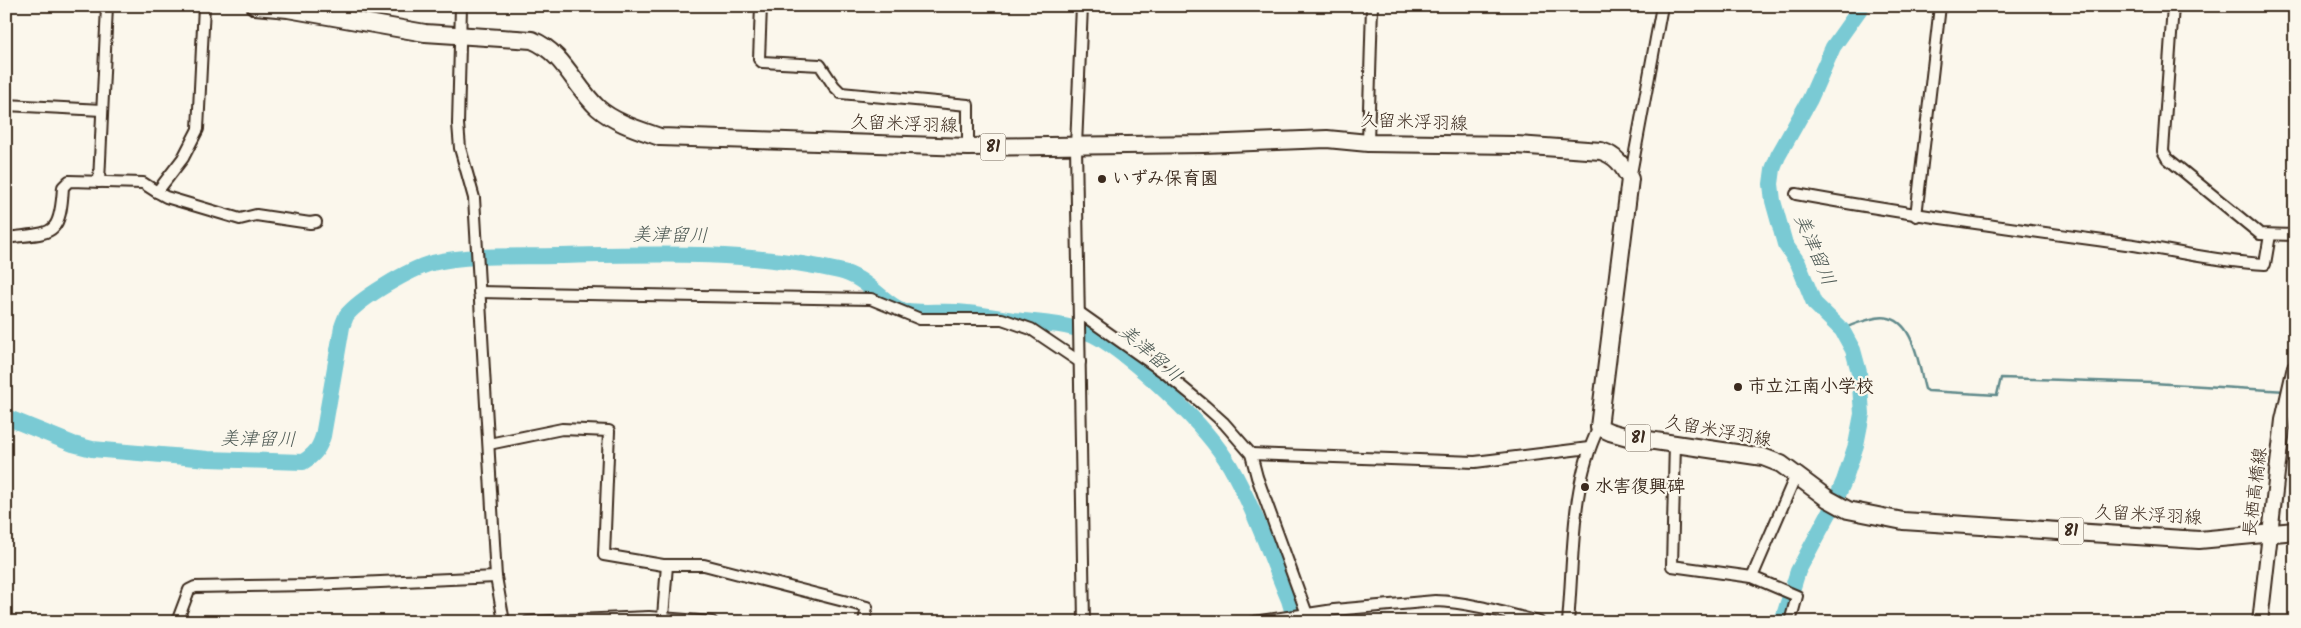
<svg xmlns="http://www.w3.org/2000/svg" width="2301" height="628" font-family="Kalam,'Klee One',sans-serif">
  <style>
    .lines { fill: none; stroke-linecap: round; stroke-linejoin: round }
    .stream { stroke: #618a8b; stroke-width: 2.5 }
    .river { stroke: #7acad4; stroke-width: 16 }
    .minor-casing { stroke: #3b2a1e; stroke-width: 14 }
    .secondary-casing { stroke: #3b2a1e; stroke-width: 18 }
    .primary-casing { stroke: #3b2a1e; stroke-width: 20 }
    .minor { stroke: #fbf7ec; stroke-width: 10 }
    .secondary { stroke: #fbf7ec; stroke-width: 14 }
    .primary { stroke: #fbf7ec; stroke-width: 16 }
    .poi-dot { fill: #3b2a1e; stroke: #fbf7ec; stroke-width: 2 }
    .labels { text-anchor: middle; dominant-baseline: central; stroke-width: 4.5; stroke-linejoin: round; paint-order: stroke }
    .shield { fill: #fbf7ec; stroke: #75685c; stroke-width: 1 }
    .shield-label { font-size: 16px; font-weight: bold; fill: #3b2a1e }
    .street-label { font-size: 18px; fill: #3b2a1e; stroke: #fbf7ec }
    .poi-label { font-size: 18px; font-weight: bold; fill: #3b2a1e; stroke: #fbf7ec; text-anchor: start }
    .water-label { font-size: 19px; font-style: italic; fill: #4e5a55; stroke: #fbf7ec }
  </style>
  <rect width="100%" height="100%" fill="#fbf7ec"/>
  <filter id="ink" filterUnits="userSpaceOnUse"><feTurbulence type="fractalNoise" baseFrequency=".02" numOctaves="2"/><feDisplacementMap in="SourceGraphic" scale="10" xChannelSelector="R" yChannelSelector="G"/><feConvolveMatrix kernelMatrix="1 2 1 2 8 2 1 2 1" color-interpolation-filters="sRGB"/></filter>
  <g filter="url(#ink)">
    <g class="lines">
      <path class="stream" d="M 1842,330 C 1851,324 1861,322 1871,319 C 1913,307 1917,360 1925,389 L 1928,391 L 1997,395 L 2001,378 L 2153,383 L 2286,391"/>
      <g class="river">
        <path d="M 6,417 L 73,444 L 92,449 L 208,459 L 303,462 C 314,455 319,449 323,436 L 342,327 C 342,326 346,317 346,316 C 360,298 410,269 432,263 C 472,254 516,257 557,256 C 651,254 746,250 839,271 C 868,277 885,307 906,311 C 922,313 940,311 957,312 C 976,313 994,317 1013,320 C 1041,323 1077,324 1101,339 C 1140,364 1206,425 1230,466 C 1254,508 1270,555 1289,600 L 1292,610 L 1292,622"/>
        <polyline points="1782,622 1798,571 1833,506 1844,481 1856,445 1862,414 1859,372 1853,350 1842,330 1814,303 1798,263 1785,244 1773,201 1771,184 1773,169 1778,156 1810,99 1833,47 1862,6"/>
      </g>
      <defs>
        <g id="minor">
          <polyline points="461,6 458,124 460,148 474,198 496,577 504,622"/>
          <polyline points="761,6 759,59 762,62 820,65 834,86 841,93 968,105 968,147"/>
          <polyline points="1082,6 1076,146 1084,622"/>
          <polyline points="2173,6 2163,151 2167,158 2260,234 2295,235"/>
          <polyline points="6,105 102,110"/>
          <polyline points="1368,143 1372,6"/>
          <polyline points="1630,179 1662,6"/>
          <polyline points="99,182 107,6"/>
          <polyline points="157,192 166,197 240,219 256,215 310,223 316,222"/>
          <path d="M 1796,194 C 1905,214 2015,229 2126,244 C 2172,250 2218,262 2265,264 L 2270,235"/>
          <polyline points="1916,216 1940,6"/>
          <path d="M 6,238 C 52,232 60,239 63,187 L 69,181 L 143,183 L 157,192 L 183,158 L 198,129 L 204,6"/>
          <polyline points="479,292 871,299 920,319 1002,319 1031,329 1080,362"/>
          <polyline points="1080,313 1165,373 1205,406 1224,423 1251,454 1257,477 1307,614 1304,622"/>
          <polyline points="1675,443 1672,566 1752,577 1797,596 1790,622"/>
          <polyline points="489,444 562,429 609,431 604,555 663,565 704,565 867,607 864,622"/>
          <polyline points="1251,454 1475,462 1589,448"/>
          <polyline points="1752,577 1796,475"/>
          <polyline points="663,617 667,565"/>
          <polyline points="177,622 189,590 195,587 311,585 496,577"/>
          <polyline points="528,622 649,617 712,622"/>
          <path d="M 1254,622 L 1334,610 L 1435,601 C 1470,602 1505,613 1539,622"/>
          <path d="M 1568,622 C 1574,557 1570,486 1599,427"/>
        </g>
        <polyline id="secondary" points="2260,622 2283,420 2295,367"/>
        <path id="primary" d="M 255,6 L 288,9 L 425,33 L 532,40 C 564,53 574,86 598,108 C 615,123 640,130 660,137 L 968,147 L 1203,144 L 1327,139 L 1368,143 L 1516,145 L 1601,151 C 1617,156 1622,165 1630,179 L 1599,427 L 1610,432 L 1628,437 L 1763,457 L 1781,464 L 1828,499 L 1848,510 L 1903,521 L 2199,540 L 2295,531"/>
      </defs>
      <use href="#minor" class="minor-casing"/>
      <use href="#secondary" class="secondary-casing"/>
      <use href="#primary" class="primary-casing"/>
      <use href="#minor" class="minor"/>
      <use href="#secondary" class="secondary"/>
      <use href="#primary" class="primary"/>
    </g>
  </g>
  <g class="poi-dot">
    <circle cx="1102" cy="179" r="5"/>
    <circle cx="1738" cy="387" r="5"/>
    <circle cx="1585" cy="487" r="5"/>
  </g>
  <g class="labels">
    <g class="shield">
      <rect x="980.5" y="133.5" width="25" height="27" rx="4"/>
      <rect x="1625.5" y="424.5" width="25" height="27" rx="4"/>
      <rect x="2058.5" y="517.5" width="25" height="27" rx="4"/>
    </g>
    <g class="shield-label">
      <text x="993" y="147">81</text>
      <text x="1638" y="438">81</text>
      <text x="2071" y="531">81</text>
    </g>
    <g class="street-label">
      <text transform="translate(1414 123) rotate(2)">久留米浮羽線</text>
      <text transform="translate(904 125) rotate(2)">久留米浮羽線</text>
      <text transform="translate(1718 432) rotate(10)">久留米浮羽線</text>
      <text transform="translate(2256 492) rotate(-83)">長栖高橋線</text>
      <text transform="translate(2148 516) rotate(3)">久留米浮羽線</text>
    </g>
    <g class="poi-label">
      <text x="1112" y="179">いずみ保育園</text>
      <text x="1748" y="387">市立江南小学校</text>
      <text x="1595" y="487">水害復興碑</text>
    </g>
    <g class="water-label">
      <text transform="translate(670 236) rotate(1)">美津留川</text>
      <text transform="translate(1814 250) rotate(67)">美津留川</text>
      <text transform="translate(1150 354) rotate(41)">美津留川</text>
      <text transform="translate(258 440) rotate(1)">美津留川</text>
    </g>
  </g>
  <rect width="2301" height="628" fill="none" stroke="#fbf7ec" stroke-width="25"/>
  <rect x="12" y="12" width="2276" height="603" fill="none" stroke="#3b2a1e" stroke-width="2" filter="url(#ink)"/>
</svg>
